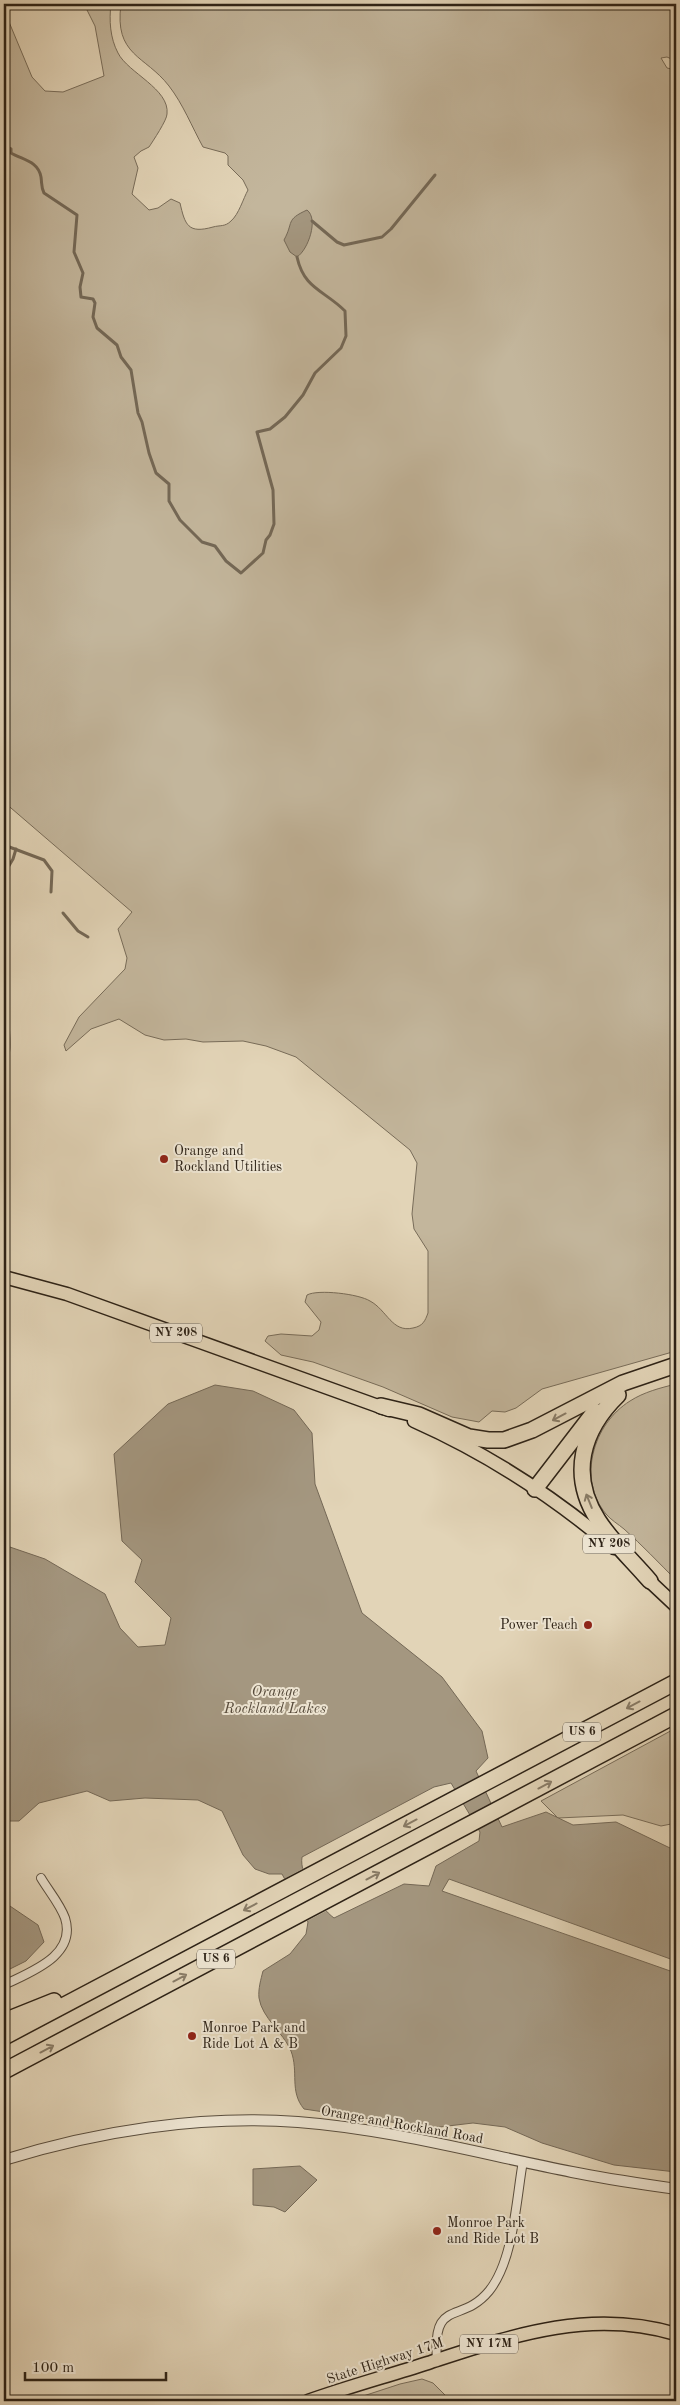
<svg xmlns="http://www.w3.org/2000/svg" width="680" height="2405" font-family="'Old Standard TT',serif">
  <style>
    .green { fill: #c3b69c; stroke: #786c59 }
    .water { fill: #a49780; stroke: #746856; fill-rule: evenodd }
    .pier { fill: #e2d4b7 }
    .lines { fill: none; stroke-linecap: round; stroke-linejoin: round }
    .stream { stroke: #746856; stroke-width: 3 }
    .minor-casing { stroke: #5a4e3e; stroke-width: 10 }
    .tertiary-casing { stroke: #5a4e3e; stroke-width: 12 }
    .primary-casing { stroke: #2d2216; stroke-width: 15 }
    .motorway-casing { stroke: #2d2216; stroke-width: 18 }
    .minor { stroke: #ece3d0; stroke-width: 8 }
    .tertiary { stroke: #ece3d0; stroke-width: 10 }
    .primary { stroke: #e2d4b7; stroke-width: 12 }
    .motorway { stroke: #e2d4b7; stroke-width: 15 }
    .oneway { stroke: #887b66 }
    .poi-dot { fill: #8f2418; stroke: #ece3d0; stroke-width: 2 }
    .labels { text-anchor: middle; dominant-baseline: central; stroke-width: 4; stroke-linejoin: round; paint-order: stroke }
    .shield { fill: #ece3d0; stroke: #665c4e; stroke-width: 1 }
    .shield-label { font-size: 12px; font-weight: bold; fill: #2d2216 }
    .poi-label { font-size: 14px; fill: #2d2216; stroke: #ece3d0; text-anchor: start }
    .street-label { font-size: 14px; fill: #2d2216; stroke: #ece3d0 }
    .water-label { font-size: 15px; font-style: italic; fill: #574b3b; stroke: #ece3d0 }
  </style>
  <rect width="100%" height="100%" fill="#e2d4b7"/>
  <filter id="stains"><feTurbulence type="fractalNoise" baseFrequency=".004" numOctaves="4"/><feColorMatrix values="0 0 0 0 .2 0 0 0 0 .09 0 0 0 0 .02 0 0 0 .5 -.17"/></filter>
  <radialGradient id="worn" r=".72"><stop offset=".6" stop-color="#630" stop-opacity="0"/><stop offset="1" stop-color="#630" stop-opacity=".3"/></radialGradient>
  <g class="green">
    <path d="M 84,4 L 111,4 C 109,20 110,38 118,53 C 128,73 170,89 167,114 C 167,120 153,141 149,147 L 141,151 L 134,157 L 138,168 L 132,194 L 149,210 L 158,208 L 171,199 L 180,203 C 185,225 188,234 213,227 C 220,225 225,227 231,221 C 239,214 243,199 248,190 L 243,180 L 228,165 L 228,156 L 225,153 L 203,147 C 192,127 183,104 169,86 C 145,55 114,56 121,4 L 676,4 L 676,61 L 667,57 L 661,58 L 667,68 L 676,70 L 676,1351 L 542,1389 L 516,1408 L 505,1412 L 492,1411 L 479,1422 L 452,1417 L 383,1387 L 313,1362 L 281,1355 L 265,1341 L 268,1336 L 281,1334 L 312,1336 L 319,1330 L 321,1322 L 305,1302 L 307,1295 C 318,1289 359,1294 370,1301 C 387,1310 392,1333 413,1328 C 423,1326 425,1321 428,1313 L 428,1251 L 414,1229 L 412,1214 L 417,1163 L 410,1150 L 296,1057 L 266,1046 L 243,1041 L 203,1042 L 186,1039 L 164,1040 L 145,1035 L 119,1019 L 91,1029 L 66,1051 L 64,1045 L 79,1017 L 125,969 L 127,958 L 118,929 L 132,912 L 4,802 L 4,10 L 32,77 L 45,91 L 63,92 L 104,76 L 95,26 Z"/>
    <path d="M 676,1384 L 676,1580 C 659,1563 642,1545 624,1529 C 618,1524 611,1520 606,1514 C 577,1479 593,1424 630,1401 C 644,1392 660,1388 676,1384 Z"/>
    <polygon points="676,1728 676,1823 661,1826 623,1815 558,1818 541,1801"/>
    <polygon points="422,2379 433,2383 451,2401 348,2401 400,2384"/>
  </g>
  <g class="water">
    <path d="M 307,210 C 319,219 308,250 297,257 L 290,252 L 284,240 C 294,222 285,220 307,210 Z"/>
    <polygon points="4,1116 6,1120 9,1202 4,1215"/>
    <path d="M 215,1385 L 253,1391 L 294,1410 L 312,1433 L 315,1484 L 362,1613 L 442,1677 L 482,1731 L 488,1758 L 476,1771 L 502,1827 L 546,1812 L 573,1825 L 616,1822 L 670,1848 L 676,1847 L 676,1961 L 449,1879 L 442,1891 L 676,1973 L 676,2172 L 614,2165 L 542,2143 L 505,2127 L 473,2123 L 431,2128 L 304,2109 C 289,2091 299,2072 291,2051 C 283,2032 262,2018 259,1998 C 258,1989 261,1979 263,1971 L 290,1954 L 306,1934 L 308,1922 L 282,1874 L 269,1874 L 255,1869 L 243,1855 L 222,1811 L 198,1800 L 145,1798 L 110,1801 L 87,1791 L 39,1803 L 19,1821 L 4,1821 L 4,1545 L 45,1559 L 105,1594 L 120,1628 L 138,1647 L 165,1645 L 171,1618 L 135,1582 L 142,1560 L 122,1541 L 114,1454 L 168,1404 ZM 451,1783 L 480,1832 L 479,1841 L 436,1866 L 429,1886 L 404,1884 L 334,1918 C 319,1907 299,1875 302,1857 L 434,1787 Z"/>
    <polygon points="4,1902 38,1925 44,1942 26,1961 4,1972"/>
    <polygon points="300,2166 317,2180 285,2212 274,2207 253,2205 253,2169"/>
  </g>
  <polygon class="pier" points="304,1868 328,1910 305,1922 282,1880"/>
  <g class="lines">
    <g class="stream">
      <path d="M 4,146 L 11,149 L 11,153 C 23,160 38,161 41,177 C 42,184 41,187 44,193 L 77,215 L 74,252 L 83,273 L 80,287 L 81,297 L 93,299 L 95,303 L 93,317 L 97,328 L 117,345 L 121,357 L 131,370 L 138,413 L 142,422 L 149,453 L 156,473 L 169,484 L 169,501 L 180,520 L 202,542 L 215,546 L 226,561 L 241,573 L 263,553 L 266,540 L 270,535 L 274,524 L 273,490 L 257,432 L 270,429 L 285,417 L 303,395 L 315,373 L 341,348 L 346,336 L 345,311 C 324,290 304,289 297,257"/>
      <polyline points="312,221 337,242 344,245 382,237 391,229 435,175"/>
      <polyline points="4,845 44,860 52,871 51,892"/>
      <polyline points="4,874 13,859 16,849"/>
      <polyline points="63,913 78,931 88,937"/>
      <path d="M 4,961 C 10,978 8,994 8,1011 C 7,1032 13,1049 4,1068"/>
    </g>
    <defs>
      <g id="minor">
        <path d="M 4,1985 C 30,1972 77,1956 65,1918 C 60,1904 48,1890 41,1878"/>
        <path d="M 437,2360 C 432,2297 461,2325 489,2291 C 514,2260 516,2200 523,2161"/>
      </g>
      <path id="tertiary" d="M 4,2160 C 97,2131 200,2115 298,2122 C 390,2129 481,2154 572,2172 C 606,2179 642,2184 676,2189"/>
      <g id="primary">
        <polyline points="4,1277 67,1294 389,1410"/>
        <path d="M 414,1421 C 486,1453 554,1497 614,1548"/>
        <polyline points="643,1575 676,1606"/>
        <path d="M 308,2401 C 347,2387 388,2376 428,2363 C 511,2336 589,2308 676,2334"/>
      </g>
      <g id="motorway">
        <path d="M 618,1395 C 582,1430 569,1475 598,1520 C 612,1542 633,1561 650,1581"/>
        <polyline points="381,1406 419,1415 469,1437 488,1440 504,1440 532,1430 623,1383 676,1365"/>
        <polyline points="535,1489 595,1411"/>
        <polyline points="4,2021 54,2001"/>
        <polyline points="4,2037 676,1682"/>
        <polyline points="4,2071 676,1715"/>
      </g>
    </defs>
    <use href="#minor" class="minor-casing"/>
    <use href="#tertiary" class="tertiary-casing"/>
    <use href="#primary" class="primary-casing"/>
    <use href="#motorway" class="motorway-casing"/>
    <use href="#minor" class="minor"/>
    <use href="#tertiary" class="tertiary"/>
    <use href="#primary" class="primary"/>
    <use href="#motorway" class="motorway"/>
  </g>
  <defs><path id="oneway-shaft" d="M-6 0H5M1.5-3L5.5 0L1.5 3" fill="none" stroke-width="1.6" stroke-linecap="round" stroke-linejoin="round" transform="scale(1.25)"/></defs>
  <g class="oneway">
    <use href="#oneway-shaft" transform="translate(559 1417) rotate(152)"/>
    <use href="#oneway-shaft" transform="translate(589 1501) rotate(-112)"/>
    <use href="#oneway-shaft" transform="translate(633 1705) rotate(152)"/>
    <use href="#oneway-shaft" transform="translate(545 1785) rotate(-28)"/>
    <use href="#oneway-shaft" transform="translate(410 1823) rotate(152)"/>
    <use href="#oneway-shaft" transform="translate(373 1876) rotate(-28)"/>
    <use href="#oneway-shaft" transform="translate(250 1907) rotate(152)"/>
    <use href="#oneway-shaft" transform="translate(180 1978) rotate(-28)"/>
    <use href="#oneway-shaft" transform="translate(47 2049) rotate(-28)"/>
  </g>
  <g class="poi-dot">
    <circle cx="164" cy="1159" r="5"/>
    <circle cx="588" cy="1625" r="5"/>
    <circle cx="192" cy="2036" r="5"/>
    <circle cx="437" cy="2231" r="5"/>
  </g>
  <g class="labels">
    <g class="shield">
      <rect x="150" y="1323.5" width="52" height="19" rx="4"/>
      <rect x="583" y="1534.5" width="52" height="19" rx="4"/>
      <rect x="563" y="1722.5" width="38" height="19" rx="4"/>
      <rect x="197" y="1949.5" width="38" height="19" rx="4"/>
      <rect x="460" y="2334.5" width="58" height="19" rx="4"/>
    </g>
    <g class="shield-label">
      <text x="176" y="1333">NY 208</text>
      <text x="609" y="1544">NY 208</text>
      <text x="582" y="1732">US 6</text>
      <text x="216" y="1959">US 6</text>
      <text x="489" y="2344">NY 17M</text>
    </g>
    <g class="poi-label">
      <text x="174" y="1151">Orange and<tspan x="174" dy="16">Rockland Utilities</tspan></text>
      <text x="578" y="1625" text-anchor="end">Power Teach</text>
      <text x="202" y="2028">Monroe Park and<tspan x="202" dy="16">Ride Lot A &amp; B</tspan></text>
      <text x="447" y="2223">Monroe Park<tspan x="447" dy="16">and Ride Lot B</tspan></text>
    </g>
    <g class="street-label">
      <text transform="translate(402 2125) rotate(10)">Orange and Rockland Road</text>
      <text transform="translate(385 2361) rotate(-18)">State Highway 17M</text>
    </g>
    <g class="water-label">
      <text x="275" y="1692">Orange<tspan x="275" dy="17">Rockland Lakes</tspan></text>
    </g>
  </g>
  <rect width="680" height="2405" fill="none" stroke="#e2d4b7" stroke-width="20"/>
  <rect x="5" y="5" width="670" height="2395" fill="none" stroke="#2d2216" stroke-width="2.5"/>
  <rect x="10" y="10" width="660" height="2385" fill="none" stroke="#2d2216"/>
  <path d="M25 2372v8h141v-8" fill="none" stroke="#2d2216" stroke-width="2.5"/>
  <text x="32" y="2372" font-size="15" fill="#2d2216" stroke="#ece3d0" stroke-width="4" paint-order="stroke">100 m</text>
  <rect width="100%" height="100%" filter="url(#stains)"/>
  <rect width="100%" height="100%" fill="url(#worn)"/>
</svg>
